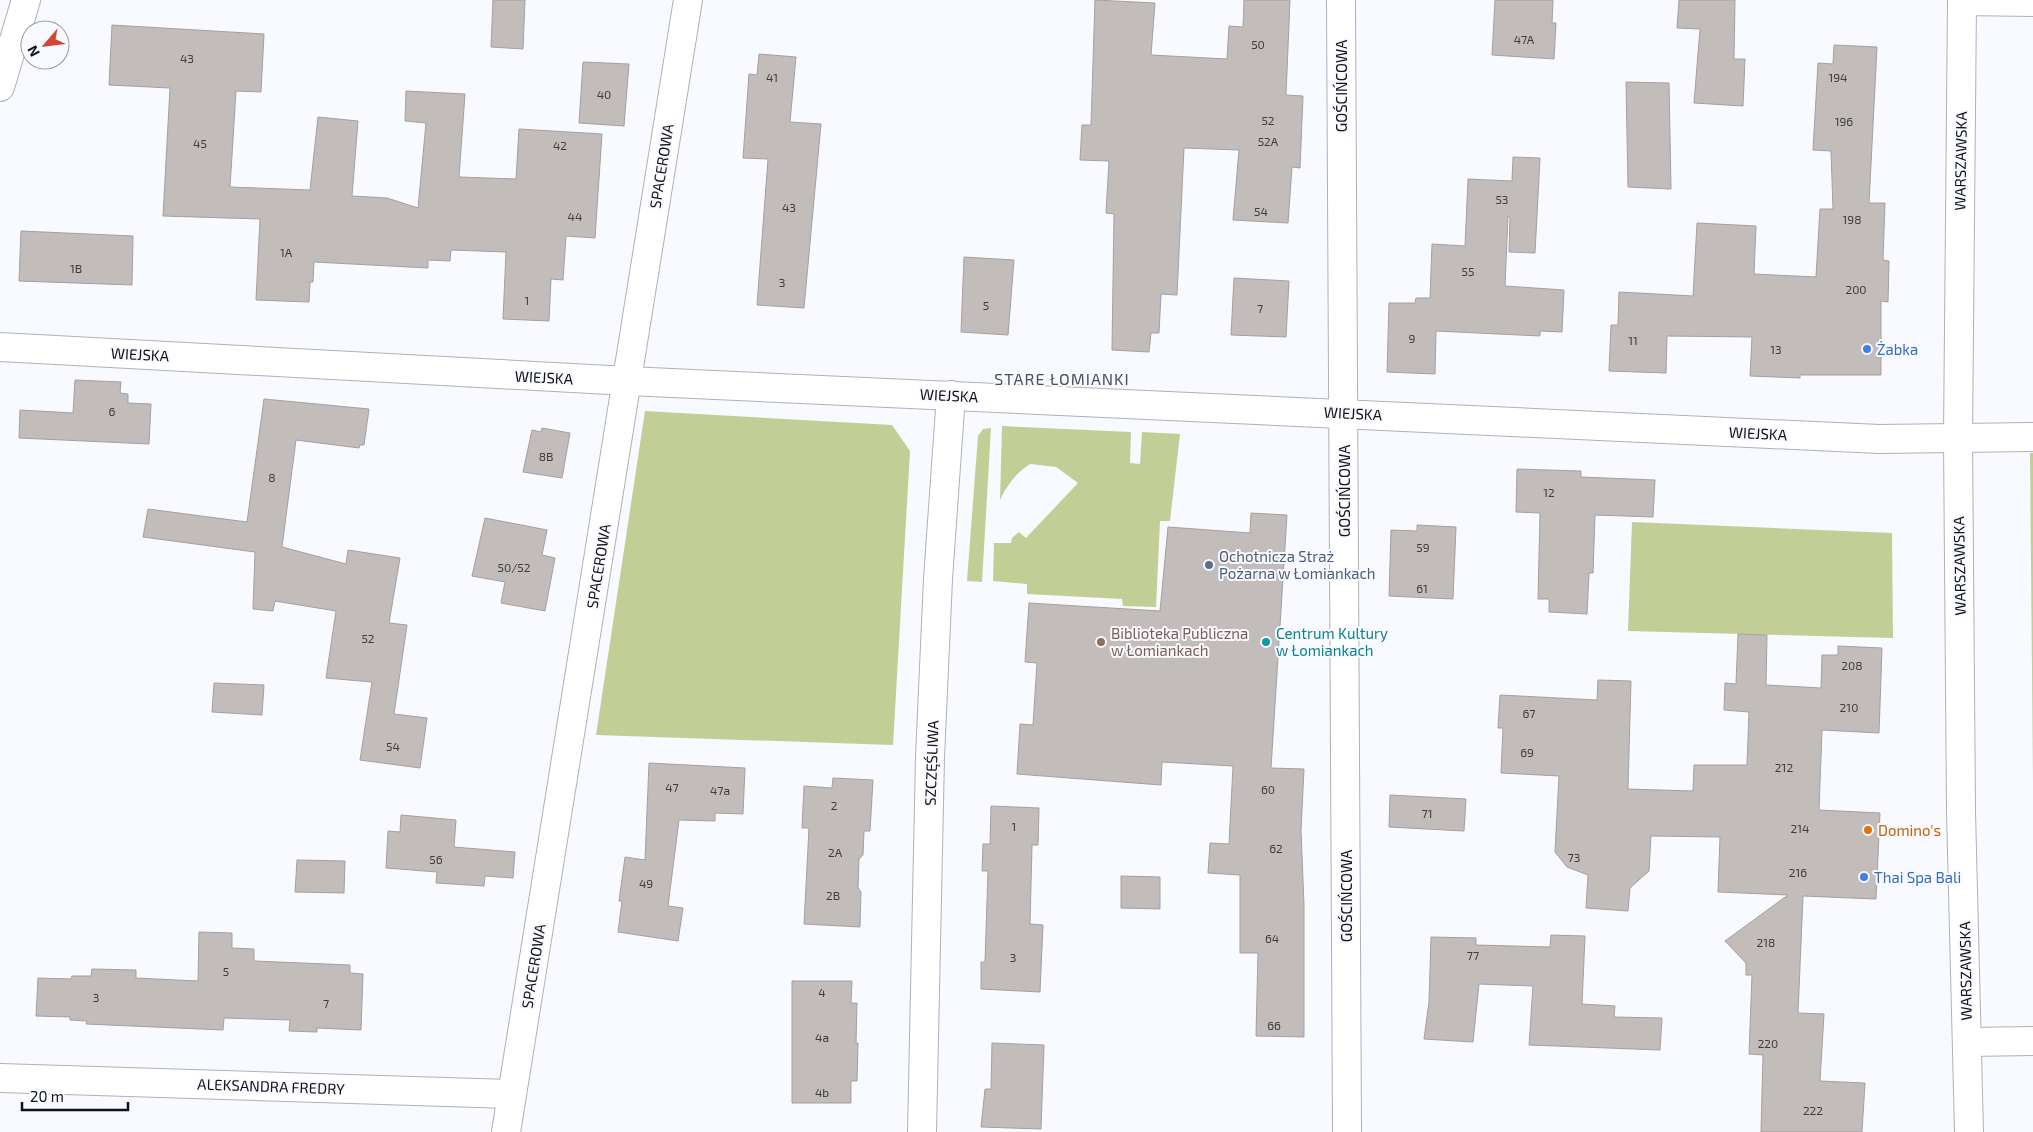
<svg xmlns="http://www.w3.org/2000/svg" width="2033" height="1132" font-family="'Exo 2',sans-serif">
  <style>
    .green { fill: #c2ce96 }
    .building { fill: #c2bcbb; stroke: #a5a09f }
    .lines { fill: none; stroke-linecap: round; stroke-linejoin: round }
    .minor-casing { stroke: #afb1b5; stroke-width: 30 }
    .minor { stroke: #fff; stroke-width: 28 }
    .shop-dot { fill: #3f7fe0; stroke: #f8faff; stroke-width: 2 }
    .service-dot { fill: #5c6f8a; stroke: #f8faff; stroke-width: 2 }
    .education-dot { fill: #8d6e63; stroke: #f8faff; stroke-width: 2 }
    .culture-dot { fill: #0f9aa8; stroke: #f8faff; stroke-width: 2 }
    .food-dot { fill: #e8710a; stroke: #f8faff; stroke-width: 2 }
    .labels { text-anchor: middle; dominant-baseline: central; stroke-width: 4; stroke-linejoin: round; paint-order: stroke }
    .number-label { font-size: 12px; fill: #3e3d3e }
    .street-label { font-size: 15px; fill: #121314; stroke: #f8faff }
    .shop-label { font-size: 15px; fill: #366cbe; stroke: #f8faff; text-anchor: start }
    .service-label { font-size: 15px; fill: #4e5e75; stroke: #f8faff; text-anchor: start }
    .education-label { font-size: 15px; fill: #785e54; stroke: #f8faff; text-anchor: start }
    .culture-label { font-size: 15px; fill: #0d838f; stroke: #f8faff; text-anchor: start }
    .food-label { font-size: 15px; fill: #c56008; stroke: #f8faff; text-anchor: start }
    .neighbourhood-label { font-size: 16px; letter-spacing: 1px; fill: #4e5053; stroke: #f8faff }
  </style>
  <rect width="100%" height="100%" fill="#f8faff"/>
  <g class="green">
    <polygon points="645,411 892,425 910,451 893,745 596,735"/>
    <path d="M 1002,426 L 1131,432 L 1130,463 L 1140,464 L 1142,432 L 1180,434 L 1170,521 L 1160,521 L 1156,607 L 1123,606 L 1122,599 L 1027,594 L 1027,584 L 993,581 L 994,543 L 1011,543 L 1012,538 L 1019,532 L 1026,538 L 1078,483 L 1056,467 L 1030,464 C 1016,473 1007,485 1000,500 Z"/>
    <polygon points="991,428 982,582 967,581 978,436 983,429"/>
    <polygon points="2030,453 2033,453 2033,782"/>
    <polygon points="1632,522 1892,533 1893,638 1628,631"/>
  </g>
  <g class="building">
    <polygon points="493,0 525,0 523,49 491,47"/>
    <polygon points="1095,0 1155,3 1151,55 1227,59 1229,26 1243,27 1244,0 1290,0 1286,95 1303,96 1300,168 1292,167 1288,223 1233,220 1239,150 1184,148 1177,295 1161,294 1159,333 1151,333 1149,352 1112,350 1114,214 1106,213 1109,161 1080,160 1082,125 1091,125"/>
    <polygon points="1495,0 1553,0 1552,23 1556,23 1554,59 1492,55"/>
    <polygon points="1679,0 1735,0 1734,59 1745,59 1743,106 1694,103 1700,29 1677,28"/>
    <polygon points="112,25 264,34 261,92 236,91 230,187 310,190 318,117 358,121 352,196 387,198 418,208 426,123 405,121 406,91 465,94 459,177 516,179 519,129 602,134 595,238 566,236 563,280 551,279 549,321 503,319 506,252 451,250 450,261 428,260 428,268 314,262 313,282 310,282 309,302 256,300 260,219 163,216 170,88 109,85"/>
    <polygon points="1834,45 1877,47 1869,203 1885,203 1883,260 1889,261 1888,302 1881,301 1881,375 1800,375 1800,378 1750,376 1752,337 1667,336 1666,373 1609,371 1611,325 1618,325 1619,292 1693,296 1697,223 1756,226 1754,274 1816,277 1820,209 1833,209 1831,151 1813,150 1818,63 1833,64"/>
    <polygon points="759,54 796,57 790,122 821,124 804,308 757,305 768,159 743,158 749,74 757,75"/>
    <polygon points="583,62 629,64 624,126 579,123"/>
    <polygon points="1626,82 1669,83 1671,189 1628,187"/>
    <polygon points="1513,157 1540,158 1535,253 1509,252 1510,217 1508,216 1505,286 1564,290 1562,332 1540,331 1540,336 1436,331 1435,374 1387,372 1389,303 1415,303 1416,298 1430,298 1432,244 1465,246 1468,179 1512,181"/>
    <polygon points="21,231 133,236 132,285 19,281"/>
    <polygon points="964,257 1014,260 1008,335 961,332"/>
    <polygon points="1234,278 1289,281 1286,337 1231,335"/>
    <polygon points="75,380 121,382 120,393 128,394 128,403 151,404 149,444 19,438 20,410 73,413"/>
    <polygon points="264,399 369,409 364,445 360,445 359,448 296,440 282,547 346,564 348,550 400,558 389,623 407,625 394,714 427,718 420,768 360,760 372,682 326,678 336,611 275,601 273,611 253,609 255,552 143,537 148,509 247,522"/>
    <polygon points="542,428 570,433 562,478 523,472 532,430 541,432"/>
    <polygon points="1517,469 1581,471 1581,477 1655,480 1653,517 1595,515 1593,573 1589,573 1587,614 1549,612 1549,599 1538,599 1540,513 1516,512"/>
    <polygon points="1251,513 1287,515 1271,768 1304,769 1301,830 1304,906 1304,1037 1256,1036 1258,953 1240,953 1240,875 1208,873 1210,843 1229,844 1233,766 1162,762 1161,785 1017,774 1020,724 1033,725 1037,663 1025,662 1029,603 1160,611 1168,527 1250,533"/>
    <polygon points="485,518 547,530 542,555 555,558 545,611 501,603 505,582 472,576"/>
    <polygon points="1417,525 1456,527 1453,599 1389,596 1391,530 1417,531"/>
    <polygon points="1738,634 1767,635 1766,685 1821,688 1822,655 1838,655 1838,646 1882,648 1879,733 1822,730 1819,810 1880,813 1876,899 1803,896 1798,1013 1824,1014 1820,1081 1865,1083 1862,1132 1761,1132 1763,1055 1749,1054 1752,975 1746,975 1746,963 1725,941 1788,895 1718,892 1720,837 1651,836 1649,871 1630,888 1628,911 1586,908 1588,875 1567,867 1555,852 1559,776 1501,773 1503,728 1498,728 1500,695 1597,700 1598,680 1631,681 1628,789 1693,791 1694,765 1747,765 1749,712 1724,710 1725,683 1736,684"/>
    <polygon points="214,683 264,685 262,715 212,712"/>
    <polygon points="649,763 745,768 743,814 715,813 715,821 679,820 668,906 683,908 678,941 618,932 622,901 619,901 625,857 645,860"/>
    <polygon points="833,778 873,780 870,831 864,831 863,855 859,859 858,888 861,892 860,927 804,924 809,828 802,828 804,786 832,788"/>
    <polygon points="1390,795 1466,799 1464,831 1389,827"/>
    <polygon points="991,806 1039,808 1038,845 1032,845 1030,924 1043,925 1040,992 981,989 981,962 985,962 988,871 982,871 983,844 990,844"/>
    <polygon points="401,815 456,820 454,847 515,852 513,878 485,876 484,886 436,883 437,872 386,868 388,831 400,832"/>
    <polygon points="297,860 345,861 344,893 295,892"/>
    <polygon points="1121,876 1160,877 1160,909 1121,908"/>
    <polygon points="199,932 232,933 232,948 254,949 254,961 350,965 350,973 363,974 361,1030 317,1028 317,1032 289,1031 290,1020 224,1018 223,1030 86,1024 87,1021 70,1020 70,1017 36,1016 38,978 71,979 72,976 91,976 92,969 136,970 136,978 198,981"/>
    <polygon points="1551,935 1585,936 1582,1004 1615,1006 1614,1017 1662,1018 1660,1050 1529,1045 1533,986 1479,984 1473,1042 1424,1039 1429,1002 1431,937 1476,938 1476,945 1550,947"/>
    <polygon points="792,981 852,981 851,1003 857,1003 856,1043 858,1043 857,1081 851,1081 851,1103 792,1103"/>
    <polygon points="992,1043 1044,1045 1041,1129 981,1127 985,1089 991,1089"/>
  </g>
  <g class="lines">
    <defs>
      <g id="minor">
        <polyline points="1341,0 1347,1132"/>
        <polyline points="1962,0 1958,438 1961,811 1969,1132"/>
        <polyline points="1962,1 2033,2"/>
        <polyline points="0,87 26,0"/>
        <polyline points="0,347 628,381 1879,439 2033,437"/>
        <polyline points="1967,1042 2033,1041"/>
        <polyline points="0,1078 512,1094"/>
        <polyline points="506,1132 688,0"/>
        <polyline points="922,1132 930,757 938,579 951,395"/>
      </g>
    </defs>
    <use href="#minor" class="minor-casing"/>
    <use href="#minor" class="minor"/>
  </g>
  <g class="shop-dot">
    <circle cx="1867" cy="349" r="5"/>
    <circle cx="1864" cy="877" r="5"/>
  </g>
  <circle class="service-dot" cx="1209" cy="565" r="5"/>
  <circle class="education-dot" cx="1101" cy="642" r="5"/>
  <circle class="culture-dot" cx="1266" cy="642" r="5"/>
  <circle class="food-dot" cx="1868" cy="830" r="5"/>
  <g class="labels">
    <g class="number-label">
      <text x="1524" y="39">47A</text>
      <text x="1258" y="44">50</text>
      <text x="187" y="58">43</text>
      <text x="772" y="77">41</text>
      <text x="1838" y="77">194</text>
      <text x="604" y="94">40</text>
      <text x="1268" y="120">52</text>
      <text x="1844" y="121">196</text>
      <text x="1268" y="141">52A</text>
      <text x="200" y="143">45</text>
      <text x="560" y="145">42</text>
      <text x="1502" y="199">53</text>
      <text x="789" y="207">43</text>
      <text x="1261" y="211">54</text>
      <text x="575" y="216">44</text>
      <text x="1852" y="219">198</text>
      <text x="286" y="252">1A</text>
      <text x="76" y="268">1B</text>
      <text x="1468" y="271">55</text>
      <text x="782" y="282">3</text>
      <text x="1856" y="289">200</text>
      <text x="527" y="300">1</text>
      <text x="986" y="305">5</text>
      <text x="1260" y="308">7</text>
      <text x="1412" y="338">9</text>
      <text x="1633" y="340">11</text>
      <text x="1776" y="349">13</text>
      <text x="112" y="411">6</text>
      <text x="546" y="456">8B</text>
      <text x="272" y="477">8</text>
      <text x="1549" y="492">12</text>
      <text x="1423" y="547">59</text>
      <text x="514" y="567">50/52</text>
      <text x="1422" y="588">61</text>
      <text x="368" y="638">52</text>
      <text x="1852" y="665">208</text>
      <text x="1849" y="707">210</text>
      <text x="1529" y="713">67</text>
      <text x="393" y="746">54</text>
      <text x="1527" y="752">69</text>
      <text x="1784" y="767">212</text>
      <text x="672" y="787">47</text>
      <text x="1268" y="789">60</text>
      <text x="720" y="790">47a</text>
      <text x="834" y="805">2</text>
      <text x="1427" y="813">71</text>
      <text x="1014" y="826">1</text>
      <text x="1800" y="828">214</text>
      <text x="1276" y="848">62</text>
      <text x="835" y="852">2A</text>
      <text x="1574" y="857">73</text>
      <text x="436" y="859">56</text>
      <text x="1798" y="872">216</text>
      <text x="646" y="883">49</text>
      <text x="833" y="895">2B</text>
      <text x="1272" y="938">64</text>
      <text x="1766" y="942">218</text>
      <text x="1473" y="955">77</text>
      <text x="1013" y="957">3</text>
      <text x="226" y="971">5</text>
      <text x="822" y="992">4</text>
      <text x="96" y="997">3</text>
      <text x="326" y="1003">7</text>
      <text x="1274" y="1025">66</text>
      <text x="822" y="1037">4a</text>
      <text x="1768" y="1043">220</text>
      <text x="822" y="1092">4b</text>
      <text x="1813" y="1110">222</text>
    </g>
    <g class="street-label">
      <text transform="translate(1341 86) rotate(-90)">GOŚCIŃCOWA</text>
      <text transform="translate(1960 161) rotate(-89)">WARSZAWSKA</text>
      <text transform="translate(661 166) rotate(-81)">SPACEROWA</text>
      <text transform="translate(140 354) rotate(3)">WIEJSKA</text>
      <text transform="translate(544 377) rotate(3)">WIEJSKA</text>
      <text transform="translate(949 395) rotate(3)">WIEJSKA</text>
      <text transform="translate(1353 413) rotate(3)">WIEJSKA</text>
      <text transform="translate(1758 433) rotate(3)">WIEJSKA</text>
      <text transform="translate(1344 491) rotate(-90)">GOŚCIŃCOWA</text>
      <text transform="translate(598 566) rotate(-81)">SPACEROWA</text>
      <text transform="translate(1959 566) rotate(-91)">WARSZAWSKA</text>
      <text transform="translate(931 763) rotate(-88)">SZCZĘŚLIWA</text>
      <text transform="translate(1346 896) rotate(-90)">GOŚCIŃCOWA</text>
      <text transform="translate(533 966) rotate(-81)">SPACEROWA</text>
      <text transform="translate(1965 971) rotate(-91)">WARSZAWSKA</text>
      <text transform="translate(271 1086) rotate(2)">ALEKSANDRA FREDRY</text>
    </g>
    <g class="shop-label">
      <text x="1877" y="349">Żabka</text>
      <text x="1874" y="877">Thai Spa Bali</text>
    </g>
    <g class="service-label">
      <text x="1219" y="556">Ochotnicza Straż<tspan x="1219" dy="17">Pożarna w Łomiankach</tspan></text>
    </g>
    <g class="education-label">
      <text x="1111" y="633">Biblioteka Publiczna<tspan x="1111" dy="17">w Łomiankach</tspan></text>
    </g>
    <g class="culture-label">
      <text x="1276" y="633">Centrum Kultury<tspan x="1276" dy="17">w Łomiankach</tspan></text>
    </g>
    <g class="food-label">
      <text x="1878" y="830">Domino's</text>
    </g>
    <g class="neighbourhood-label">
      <text x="1062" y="378">STARE ŁOMIANKI</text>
    </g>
  </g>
  <g transform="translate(45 45) rotate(242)"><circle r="24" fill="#f8faff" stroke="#9c9ea1"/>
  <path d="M0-4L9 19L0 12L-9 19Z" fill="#d34537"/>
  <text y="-8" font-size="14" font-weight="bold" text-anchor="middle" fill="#121314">N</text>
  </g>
  <path d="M22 1102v8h106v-8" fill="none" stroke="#121314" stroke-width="2.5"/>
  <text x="30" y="1102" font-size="15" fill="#121314" stroke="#f8faff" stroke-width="4" paint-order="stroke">20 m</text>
</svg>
